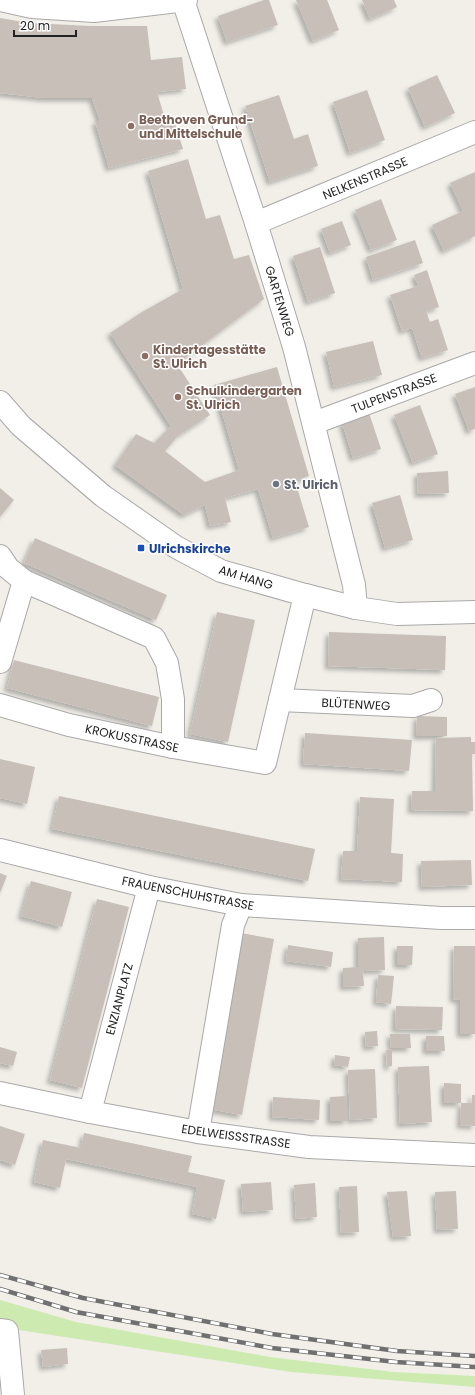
<svg xmlns="http://www.w3.org/2000/svg" width="475" height="1395" font-family="Poppins,sans-serif">
  <style>
    .grass { fill: #cdebb0 }
    .building { fill: #c7bfb8; filter: url(#shadow) }
    .lines { fill: none; stroke-linecap: round; stroke-linejoin: round }
    .minor-casing { stroke: #a9a9a9; stroke-width: 24 }
    .tertiary-casing { stroke: #a9a9a9; stroke-width: 24 }
    .minor { stroke: #fff; stroke-width: 22 }
    .tertiary { stroke: #fff; stroke-width: 22 }
    .rail-casing { stroke: #707070; stroke-width: 4.5 }
    .rail { stroke: #fff; stroke-width: 3; stroke-dasharray: 9; stroke-linecap: butt }
    .education-dot { fill: #8d6e63; stroke: #fff; stroke-width: 1.5 }
    .worship-dot { fill: #6b7280; stroke: #fff; stroke-width: 1.5 }
    .transit-dot { fill: #1a4fb4; stroke: #fff; stroke-width: 1.5 }
    .labels { text-anchor: middle; dominant-baseline: central; stroke-width: 3; stroke-linejoin: round; paint-order: stroke }
    .education-label { font-size: 12px; font-weight: bold; fill: #785e54; stroke: #fff; text-anchor: start }
    .street-label { font-size: 12px; fill: #222; stroke: #fff }
    .worship-label { font-size: 12px; font-weight: bold; fill: #5b616d; stroke: #fff; text-anchor: start }
    .transit-label { font-size: 12px; font-weight: bold; fill: #164399; stroke: #fff; text-anchor: start }
  </style>
  <defs>
    <filter id="shadow"><feDropShadow dx="-3.5" dy="3.5" stdDeviation="2" flood-color="#0004"/></filter>
  </defs>
  <rect width="100%" height="100%" fill="#f2efe9"/>
  <polygon class="grass" points="0,1300 76,1322 270,1357 394,1372 475,1376 475,1387 291,1372 6,1328 0,1327"/>
  <g class="building">
    <polygon points="264,0 269,0 278,25 227,42 218,16"/>
    <polygon points="296,0 327,0 339,30 313,41"/>
    <polygon points="362,0 394,0 397,7 370,19"/>
    <polygon points="0,18 29,23 91,26 147,26 151,60 182,57 186,89 157,92 165,119 173,117 183,149 109,168 95,121 100,121 92,98 43,98 0,93"/>
    <polygon points="437,75 455,113 425,127 408,88"/>
    <polygon points="367,90 385,140 350,153 333,102"/>
    <polygon points="279,95 294,139 308,134 318,166 270,182 245,106"/>
    <polygon points="188,159 206,219 220,215 234,259 249,255 264,299 177,364 210,415 178,436 165,451 205,482 239,470 214,385 277,367 309,476 295,481 309,527 273,538 258,489 225,498 231,522 210,526 205,505 184,515 115,465 136,434 154,443 171,426 110,333 142,312 183,289 148,171"/>
    <polygon points="475,172 475,236 444,251 432,225 463,211 450,183"/>
    <polygon points="381,199 397,240 371,250 355,210"/>
    <polygon points="342,221 351,245 330,253 321,229"/>
    <polygon points="415,240 423,263 373,280 366,257"/>
    <polygon points="320,247 335,293 308,302 293,256"/>
    <polygon points="427,270 439,307 426,311 430,322 438,319 448,350 422,358 412,328 402,331 390,295 418,286 414,275"/>
    <polygon points="373,341 382,375 334,387 326,352"/>
    <polygon points="475,387 475,429 469,431 455,394"/>
    <polygon points="420,405 438,454 413,463 394,415"/>
    <polygon points="369,413 381,449 353,458 342,422"/>
    <polygon points="448,471 449,493 418,494 417,473"/>
    <polygon points="0,488 14,500 0,517"/>
    <polygon points="400,495 413,540 385,548 372,503"/>
    <polygon points="35,538 167,595 156,620 24,563"/>
    <polygon points="217,612 255,620 228,742 190,734"/>
    <polygon points="329,632 446,636 445,670 328,666"/>
    <polygon points="14,660 159,697 152,726 7,688"/>
    <polygon points="417,716 447,717 447,736 416,736"/>
    <polygon points="305,733 412,740 409,771 303,764"/>
    <polygon points="471,737 471,742 475,742 475,754 472,754 473,811 411,810 412,791 435,791 436,738"/>
    <polygon points="0,759 35,767 27,804 0,798"/>
    <polygon points="59,796 315,849 308,881 52,829"/>
    <polygon points="360,797 394,799 391,853 403,854 402,882 341,879 343,851 357,851"/>
    <polygon points="471,860 472,885 422,887 421,861"/>
    <polygon points="0,873 7,876 0,893"/>
    <polygon points="31,881 72,892 62,927 21,916"/>
    <polygon points="97,899 129,907 82,1088 50,1080"/>
    <polygon points="241,933 274,939 242,1115 209,1109"/>
    <polygon points="384,937 385,970 363,971 364,986 343,987 343,968 358,967 358,938"/>
    <polygon points="288,945 333,952 331,967 286,961"/>
    <polygon points="397,946 413,946 412,965 397,965"/>
    <polygon points="454,946 475,946 475,1034 460,1034 460,1000 453,999"/>
    <polygon points="378,975 394,976 391,1004 376,1002"/>
    <polygon points="396,1006 443,1007 442,1030 395,1029"/>
    <polygon points="377,1031 378,1046 366,1047 365,1032"/>
    <polygon points="390,1034 410,1034 411,1048 391,1048"/>
    <polygon points="426,1036 444,1036 445,1051 426,1051"/>
    <polygon points="0,1047 17,1052 13,1066 0,1063"/>
    <polygon points="392,1049 392,1066 387,1067 386,1050"/>
    <polygon points="335,1055 350,1057 348,1067 334,1065"/>
    <polygon points="429,1066 432,1122 400,1124 398,1067"/>
    <polygon points="375,1069 377,1118 350,1120 348,1070"/>
    <polygon points="444,1083 461,1084 461,1103 444,1103"/>
    <polygon points="472,1095 475,1095 475,1126 460,1125 461,1103 472,1103"/>
    <polygon points="347,1096 347,1121 330,1121 330,1097"/>
    <polygon points="273,1097 320,1100 319,1120 272,1117"/>
    <polygon points="0,1126 25,1134 15,1165 0,1160"/>
    <polygon points="84,1133 192,1156 188,1172 225,1180 216,1219 192,1214 197,1187 66,1159 60,1188 34,1182 43,1140 81,1148"/>
    <polygon points="271,1182 273,1210 243,1212 241,1184"/>
    <polygon points="315,1183 317,1217 296,1219 294,1185"/>
    <polygon points="357,1186 359,1232 341,1233 339,1187"/>
    <polygon points="407,1191 411,1236 393,1237 387,1192"/>
    <polygon points="456,1191 458,1229 437,1230 435,1192"/>
    <polygon points="67,1348 68,1364 43,1367 41,1350"/>
  </g>
  <g class="lines">
    <defs>
      <g id="minor">
        <polyline points="0,0 32,7 94,11 186,0"/>
        <polyline points="183,0 256,223 294,347 354,585 356,608"/>
        <polyline points="256,223 475,132"/>
        <polyline points="314,423 475,363"/>
        <polyline points="0,556 8,568 24,581 154,638 167,663 173,699 173,747"/>
        <polyline points="0,662 24,581"/>
        <polyline points="280,700 413,706 431,700"/>
        <polyline points="0,705 69,725 173,747 265,763 305,595"/>
        <polyline points="0,850 149,887 241,905 441,918 475,918"/>
        <polyline points="0,1093 90,1112 198,1132 309,1147 475,1155"/>
        <polyline points="90,1112 149,887"/>
        <polyline points="198,1132 233,925 241,905"/>
        <polyline points="0,1330 7,1331 13,1395"/>
      </g>
      <polyline id="tertiary" points="0,402 21,426 103,496 176,547 221,571 305,595 356,608 397,614 475,612"/>
    </defs>
    <use href="#minor" class="minor-casing"/>
    <use href="#tertiary" class="tertiary-casing"/>
    <use href="#minor" class="minor"/>
    <use href="#tertiary" class="tertiary"/>
    <defs>
      <g id="rail">
        <polyline points="0,1275 83,1298 272,1334 397,1351 475,1356"/>
        <polyline points="0,1289 76,1312 272,1348 396,1362 475,1367"/>
      </g>
    </defs>
    <use href="#rail" class="rail-casing"/>
    <use href="#rail" class="rail"/>
  </g>
  <g class="education-dot">
    <circle cx="131" cy="126" r="4"/>
    <circle cx="145" cy="356" r="4"/>
    <circle cx="178" cy="397" r="4"/>
  </g>
  <circle class="worship-dot" cx="276" cy="484" r="4"/>
  <rect class="transit-dot" x="137" y="544" width="8" height="8" rx="2"/>
  <g class="labels">
    <g class="education-label">
      <text x="139" y="119">Beethoven Grund-<tspan x="139" dy="14">und Mittelschule</tspan></text>
      <text x="153" y="349">Kindertagesstätte<tspan x="153" dy="14">St. Ulrich</tspan></text>
      <text x="186" y="390">Schulkindergarten<tspan x="186" dy="14">St. Ulrich</tspan></text>
    </g>
    <g class="street-label">
      <text transform="translate(365 178) rotate(-23)">NELKENSTRASSE</text>
      <text transform="translate(280 301) rotate(73)">GARTENWEG</text>
      <text transform="translate(394 393) rotate(-21)">TULPENSTRASSE</text>
      <text transform="translate(246 577) rotate(17)">AM HANG</text>
      <text transform="translate(356 704) rotate(3)">BLÜTENWEG</text>
      <text transform="translate(132 738) rotate(12)">KROKUSSTRASSE</text>
      <text transform="translate(188 893) rotate(11)">FRAUENSCHUHSTRASSE</text>
      <text transform="translate(119 999) rotate(-75)">ENZIANPLATZ</text>
      <text transform="translate(236 1136) rotate(8)">EDELWEISSSTRASSE</text>
    </g>
    <g class="worship-label">
      <text x="284" y="484">St. Ulrich</text>
    </g>
    <g class="transit-label">
      <text x="149" y="548">Ulrichskirche</text>
    </g>
  </g>
  <path d="M14 30v6h62v-6" fill="none" stroke="#222222" stroke-width="2"/>
  <text x="20" y="30" font-size="12" fill="#222222" stroke="#ffffff" stroke-width="3" paint-order="stroke">20 m</text>
</svg>
